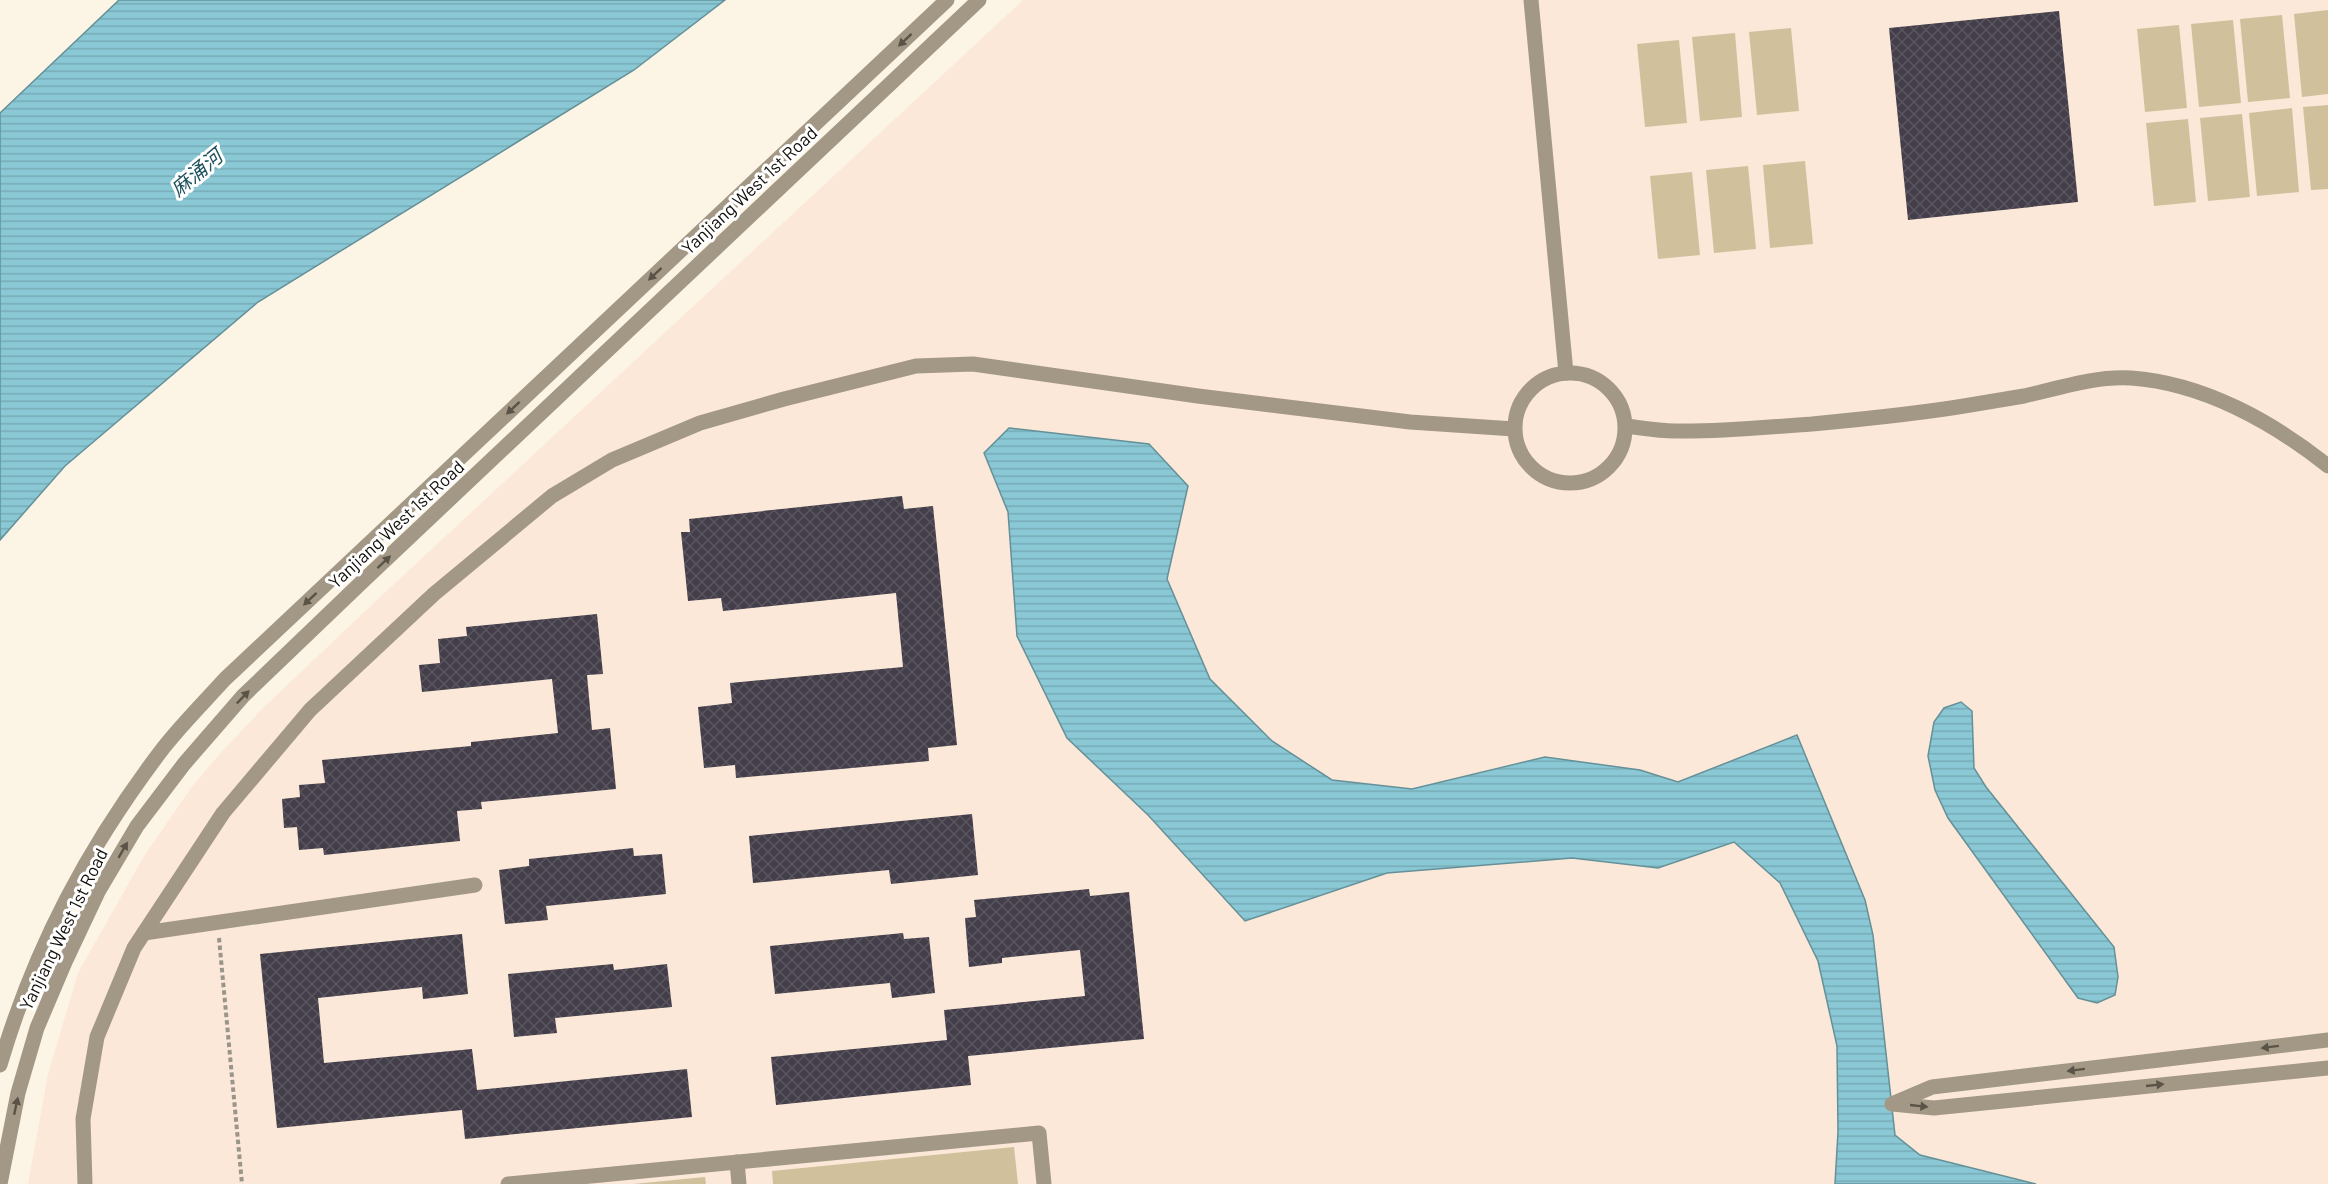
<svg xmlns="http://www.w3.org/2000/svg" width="2328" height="1184" font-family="Barlow,'Noto Sans SC',sans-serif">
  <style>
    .education { fill: #fbe8d8 }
    .grass { fill: #d0c19c }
    .water { fill: url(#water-rules); stroke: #659098; stroke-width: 1.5 }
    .building { fill: url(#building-cross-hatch) }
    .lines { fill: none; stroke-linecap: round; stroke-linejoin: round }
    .path { stroke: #9a958a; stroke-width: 4; stroke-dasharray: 4.5 3; stroke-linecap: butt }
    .pedestrian { stroke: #a39885; stroke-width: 15 }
    .minor { stroke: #a39885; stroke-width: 15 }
    .tertiary { stroke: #a39885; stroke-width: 15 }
    .oneway { fill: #5a5347 }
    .labels { text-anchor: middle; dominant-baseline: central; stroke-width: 6; stroke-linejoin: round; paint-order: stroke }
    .street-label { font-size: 18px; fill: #100e09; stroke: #fff }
    .water-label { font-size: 20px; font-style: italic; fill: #1e535e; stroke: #fff }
  </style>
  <defs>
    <pattern id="water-rules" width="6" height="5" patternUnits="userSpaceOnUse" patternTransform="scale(1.5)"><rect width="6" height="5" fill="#8ac8d5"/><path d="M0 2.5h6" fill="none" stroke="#76abb6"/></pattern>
    <pattern id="building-cross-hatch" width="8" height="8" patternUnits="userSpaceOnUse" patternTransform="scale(1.5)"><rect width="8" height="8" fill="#433e4a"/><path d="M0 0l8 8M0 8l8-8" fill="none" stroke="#5a565f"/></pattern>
  </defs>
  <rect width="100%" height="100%" fill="#fcf5e5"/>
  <polygon class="education" points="1023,0 2328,0 2328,1184 28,1184 48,1074 78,973 144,856 191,788 217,757 262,709 378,599"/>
  <g class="grass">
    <polygon points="2328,10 2328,94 2302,97 2294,14"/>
    <polygon points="2282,15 2290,98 2248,102 2240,19"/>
    <polygon points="2233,20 2241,103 2199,107 2191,24"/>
    <polygon points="2179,25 2187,108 2145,112 2137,29"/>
    <polygon points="1791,28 1799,111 1757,115 1749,32"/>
    <polygon points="1735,33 1742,117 1700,121 1692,37"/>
    <polygon points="1679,40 1687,123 1645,127 1637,44"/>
    <polygon points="2328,105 2328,189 2311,190 2303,107"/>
    <polygon points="2292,108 2299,192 2257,196 2249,113"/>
    <polygon points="2242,114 2250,197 2208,201 2200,118"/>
    <polygon points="2188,119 2196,202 2154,206 2146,123"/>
    <polygon points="1805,161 1813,244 1770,248 1763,165"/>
    <polygon points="1748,166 1756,249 1714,253 1706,170"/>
    <polygon points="1692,172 1700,255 1658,259 1650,176"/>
    <polygon points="1014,1147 1018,1184 773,1184 772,1171"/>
    <polygon points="705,1177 706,1184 633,1184"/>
  </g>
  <g class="water">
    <polygon points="119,0 725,0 634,70 258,302 65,466 0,540 0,113"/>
    <polygon points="1009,428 1149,444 1188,486 1167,579 1210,679 1272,741 1332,780 1412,789 1545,757 1640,770 1678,782 1797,735 1865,900 1873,935 1895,1135 1920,1155 2036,1184 1835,1184 1838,1132 1837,1046 1818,961 1780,883 1734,842 1658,868 1572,858 1387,873 1245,921 1148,815 1067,738 1017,636 1008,512 984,453"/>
    <polygon points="1961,702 1972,711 1974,768 1986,787 2114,947 2118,977 2115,995 2097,1003 2078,998 1948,818 1935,790 1928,756 1934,722 1944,708"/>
  </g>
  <g class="building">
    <polygon points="2059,11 2078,202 1908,220 1889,28"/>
    <polygon points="902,496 904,509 933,506 957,745 928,748 929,761 841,769 736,778 735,765 704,768 698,707 732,703 730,683 903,667 896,593 723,611 721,598 688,601 681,532 690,532 689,519"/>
    <polygon points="597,614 603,674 587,675 592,730 610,728 616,789 481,802 482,809 457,811 460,841 324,855 323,848 299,850 297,827 284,828 282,799 300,797 299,785 325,783 322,760 471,746 471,742 558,733 552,679 422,692 419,665 440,663 438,639 467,636 466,627"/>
    <polygon points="972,814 978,875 891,884 889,870 753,883 749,836"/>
    <polygon points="633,848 634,856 662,854 666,894 546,906 548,920 505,924 499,870 529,866 529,859"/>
    <polygon points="1089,889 1090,896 1129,892 1144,1039 968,1056 971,1085 776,1105 771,1057 947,1040 944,1010 1085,996 1080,950 1002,958 1002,963 969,967 965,918 976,917 974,900"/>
    <polygon points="903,933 904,939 929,937 935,993 892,998 890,983 775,994 770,946"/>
    <polygon points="462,934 468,994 423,999 422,987 318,998 324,1063 472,1049 477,1090 687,1069 692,1117 465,1139 462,1110 277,1128 260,954"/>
    <polygon points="613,964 614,970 667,964 672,1007 555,1018 557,1033 514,1037 508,974"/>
  </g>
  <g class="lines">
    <polyline class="path" points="219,938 242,1184"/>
    <g class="pedestrian">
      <polyline points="737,1162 739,1184"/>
      <polyline points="508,1184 1039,1133 1044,1184"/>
    </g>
    <g class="minor">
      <polyline points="1531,0 1566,373"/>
      <circle cx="1570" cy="428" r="55"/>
      <path d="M 1626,426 C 1642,428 1659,431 1675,431 C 1721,432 1766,427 1812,424 C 1865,419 1918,414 1970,405 C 1988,402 2006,399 2024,396 C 2059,388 2094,376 2131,378 C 2203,383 2273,422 2328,466"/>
      <polyline points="144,933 475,885"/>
      <polyline points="2328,1040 1932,1087 1892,1104 1934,1108 2328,1068"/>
      <polyline points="85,1184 83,1119 97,1037 134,948 223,813 310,710 434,594 552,496 612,460 700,423 784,399 916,366 973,364 1198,396 1410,422 1514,429"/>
    </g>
    <g class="tertiary">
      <path d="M 0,1065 C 35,946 89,845 164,747 C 183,723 205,701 225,679 L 947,0"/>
      <polyline points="0,1184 18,1093 37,1028 65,962 98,892 137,826 184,764 243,696 364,580 979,0"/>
    </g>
  </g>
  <defs><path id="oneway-solid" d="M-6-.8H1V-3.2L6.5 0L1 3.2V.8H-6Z" transform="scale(1.5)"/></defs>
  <g class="oneway">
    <use href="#oneway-solid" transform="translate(905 40) rotate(137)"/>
    <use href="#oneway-solid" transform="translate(655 274) rotate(137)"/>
    <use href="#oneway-solid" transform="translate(513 408) rotate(137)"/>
    <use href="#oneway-solid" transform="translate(384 562) rotate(-43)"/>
    <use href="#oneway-solid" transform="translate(310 599) rotate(137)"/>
    <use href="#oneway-solid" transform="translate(243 697) rotate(-46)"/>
    <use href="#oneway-solid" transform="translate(123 850) rotate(-60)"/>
    <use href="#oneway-solid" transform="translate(2270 1047) rotate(173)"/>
    <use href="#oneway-solid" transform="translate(2076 1070) rotate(173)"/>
    <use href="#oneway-solid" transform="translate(2155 1085) rotate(-6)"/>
    <use href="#oneway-solid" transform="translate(16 1106) rotate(-78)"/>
    <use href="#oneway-solid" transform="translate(1919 1106) rotate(6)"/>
  </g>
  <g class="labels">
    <g class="street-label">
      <text transform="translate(749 190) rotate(-43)">Yanjiang West 1st Road</text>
      <text transform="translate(396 524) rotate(-43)">Yanjiang West 1st Road</text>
      <text transform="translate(63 929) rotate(-64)">Yanjiang West 1st Road</text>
    </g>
    <g class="water-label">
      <text transform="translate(196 172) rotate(-40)">麻涌河</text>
    </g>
  </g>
</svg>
